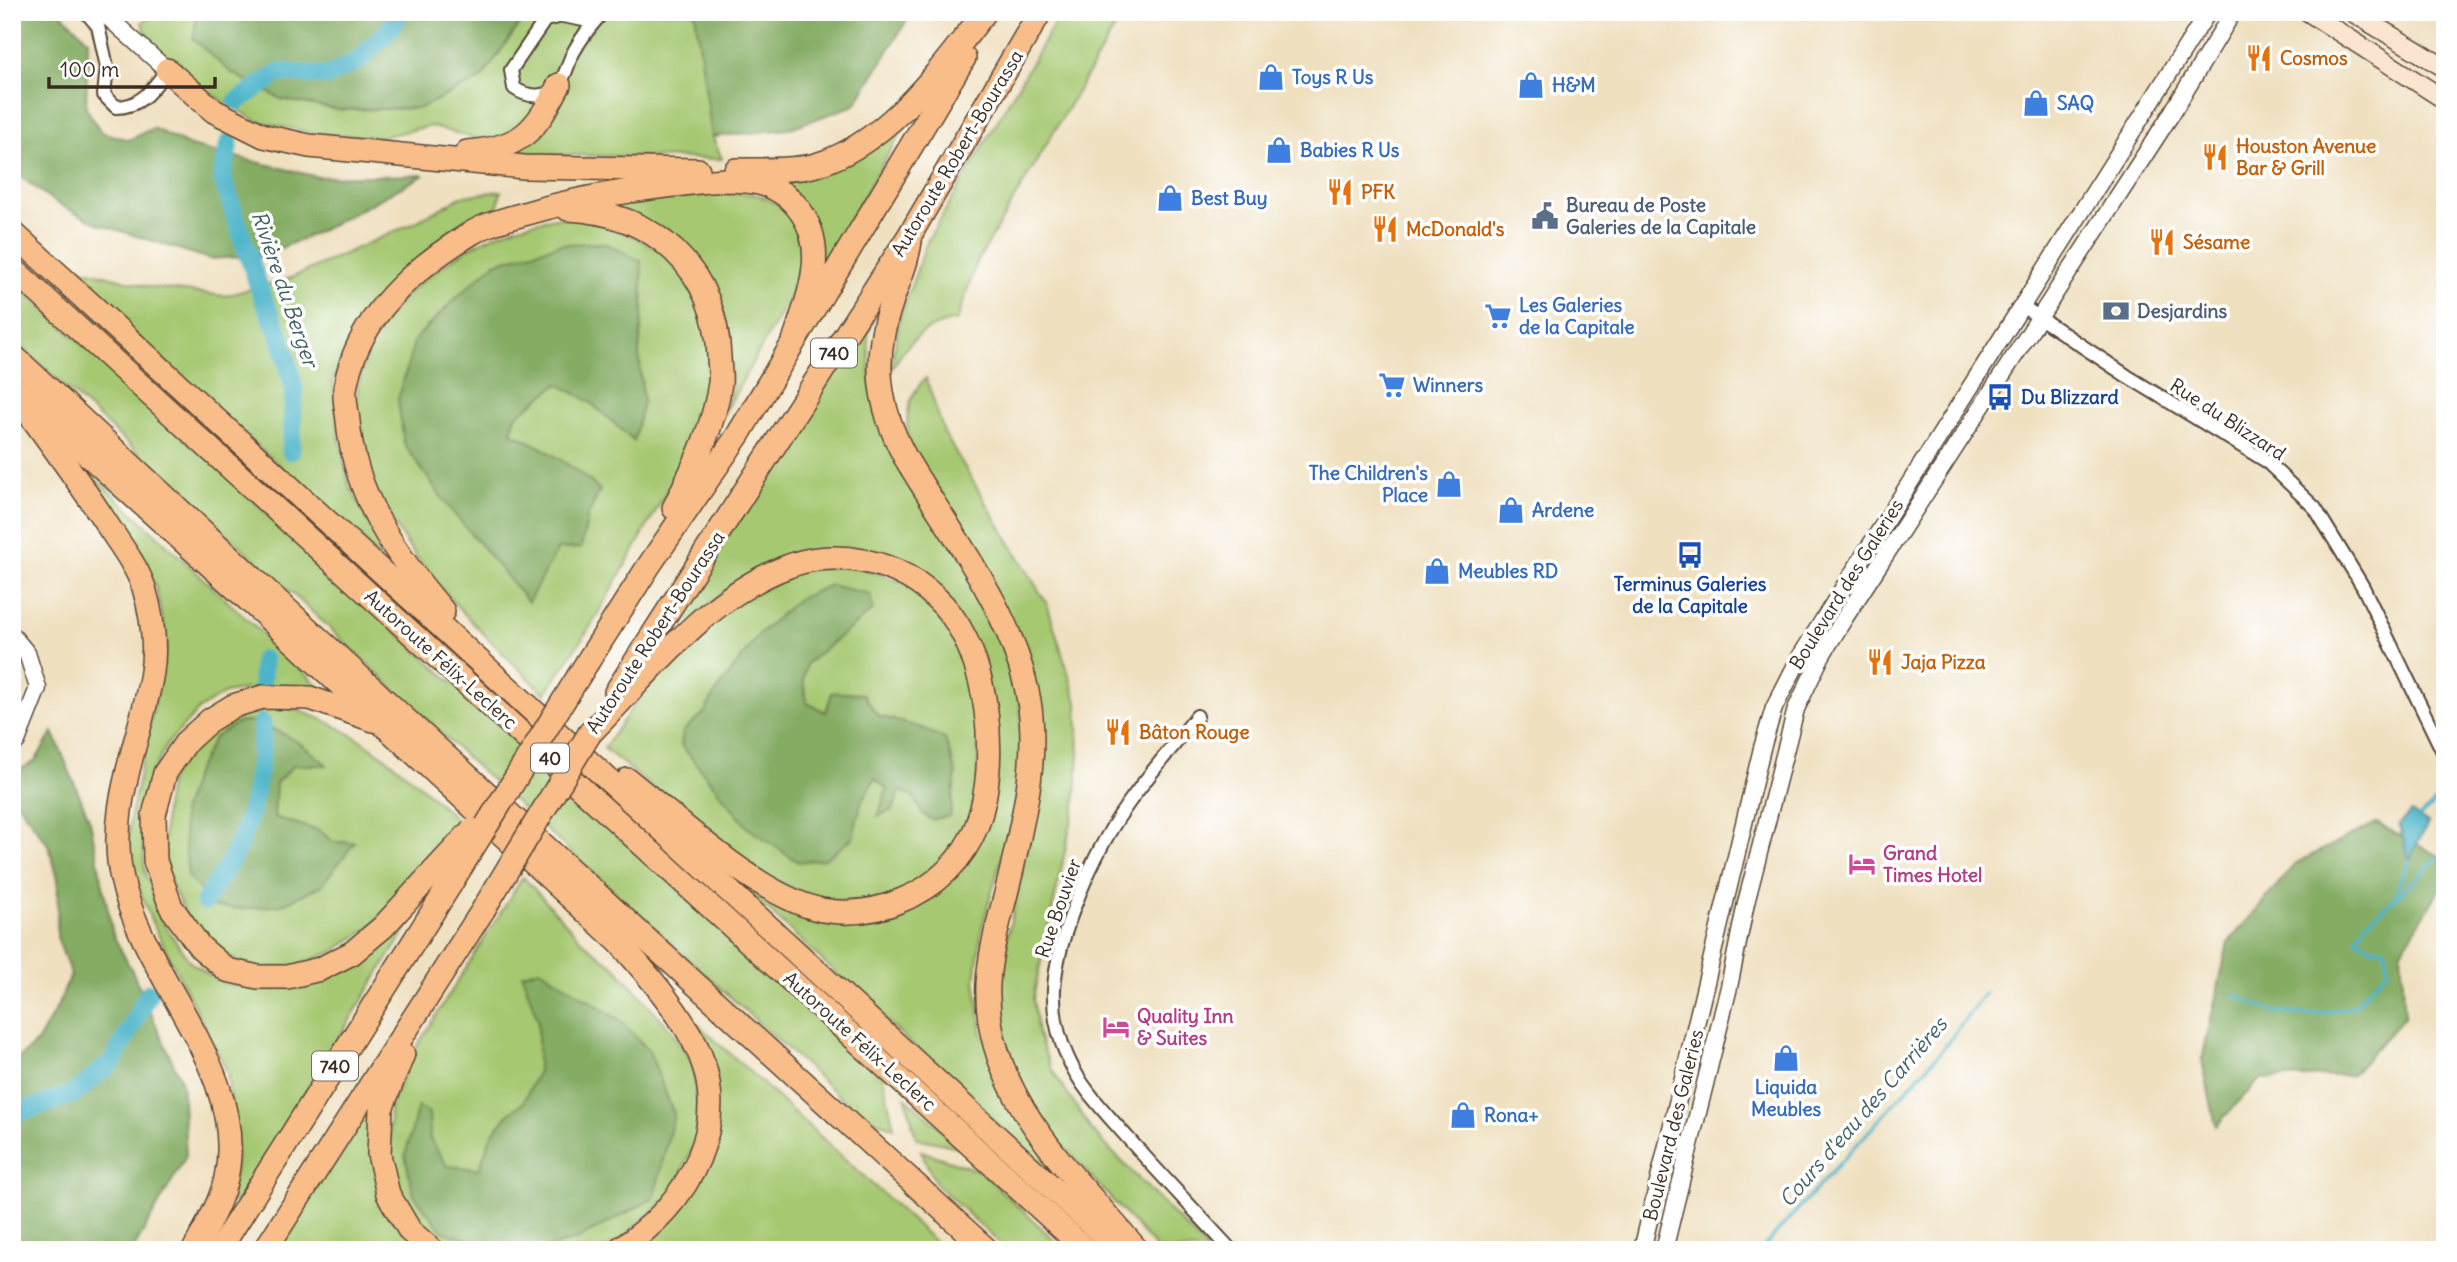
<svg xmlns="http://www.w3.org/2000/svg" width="2457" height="1262" font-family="Delius,sans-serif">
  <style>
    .green { fill: #a6c871; stroke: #707948; stroke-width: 2 }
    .forest { fill: #84ac63; stroke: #606b40; stroke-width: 2 }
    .water { fill: #4bb4c9; stroke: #436f74; stroke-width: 2 }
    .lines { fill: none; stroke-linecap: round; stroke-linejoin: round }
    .stream { stroke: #4bb4c9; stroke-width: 3.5 }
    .river { stroke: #4bb4c9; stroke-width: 19 }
    .minor-casing { stroke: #564536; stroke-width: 16 }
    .tertiary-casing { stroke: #564536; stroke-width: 19 }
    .secondary-casing { stroke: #564536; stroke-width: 21 }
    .motorway-casing { stroke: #564536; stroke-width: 26 }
    .minor { stroke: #fff; stroke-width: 12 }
    .tertiary { stroke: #fff; stroke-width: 16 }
    .secondary { stroke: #fce5d0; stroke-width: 18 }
    .motorway { stroke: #f8bd89; stroke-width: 23 }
    .motorway-bridge-casing { stroke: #564536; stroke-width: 26; stroke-linecap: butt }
    .motorway-bridge { stroke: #f8bd89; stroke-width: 23 }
    .labels { text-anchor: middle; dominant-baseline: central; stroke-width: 7; stroke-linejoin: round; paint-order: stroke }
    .shield { fill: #fff; stroke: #766a62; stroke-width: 2 }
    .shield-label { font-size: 18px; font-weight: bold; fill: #3b2a1e }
    .food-label { font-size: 19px; font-weight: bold; fill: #c56008; stroke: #fff; text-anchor: start }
    .shop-label { font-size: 19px; font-weight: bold; fill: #366cbe; stroke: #fff; text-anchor: start }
    .street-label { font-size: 19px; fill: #3b2a1e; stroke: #fff }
    .service-label { font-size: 19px; font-weight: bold; fill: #4e5e75; stroke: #fff; text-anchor: start }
    .transit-label { font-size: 19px; font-weight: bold; fill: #164399; stroke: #fff; text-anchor: start }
    .hotel-label { font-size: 19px; font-weight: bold; fill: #b23c85; stroke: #fff; text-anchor: start }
    .water-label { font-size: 21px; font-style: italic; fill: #416162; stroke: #fff }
  </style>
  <rect width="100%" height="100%" fill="#fff"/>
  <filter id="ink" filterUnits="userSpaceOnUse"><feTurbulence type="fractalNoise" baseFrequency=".0143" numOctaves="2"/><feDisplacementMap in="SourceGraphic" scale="14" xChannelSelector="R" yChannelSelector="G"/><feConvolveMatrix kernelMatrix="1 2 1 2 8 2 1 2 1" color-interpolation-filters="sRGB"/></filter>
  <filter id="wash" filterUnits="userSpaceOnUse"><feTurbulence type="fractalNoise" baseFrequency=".00686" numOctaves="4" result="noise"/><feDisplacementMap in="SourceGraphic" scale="28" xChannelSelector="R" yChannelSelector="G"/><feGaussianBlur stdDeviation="1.57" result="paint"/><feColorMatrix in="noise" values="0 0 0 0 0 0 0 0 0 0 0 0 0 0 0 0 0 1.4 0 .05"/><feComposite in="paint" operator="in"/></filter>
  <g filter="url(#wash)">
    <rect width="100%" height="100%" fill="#efe0c0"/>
    <g class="green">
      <polygon points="152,12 198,12 197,14 281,99 339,110 420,108 482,78 520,23 520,12 695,12 712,136 722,159 532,154 430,126 381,137 319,134 257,121 210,93 154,50 142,23"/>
      <path d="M 1061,12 L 1124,12 L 976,264 L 957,320 C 924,325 905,343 890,373 L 900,317 L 927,242 Z"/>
      <polygon points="904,119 908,121 821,268 778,180"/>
      <polygon points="501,191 496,214 357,328 333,382 339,434 349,485 373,531 404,579 55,262 150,287 225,296 288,279 416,222 463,196"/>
      <path d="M 737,193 L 758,195 L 778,204 L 792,217 L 802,238 L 806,268 L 715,429 C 720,417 729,402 731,389 C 735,350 723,281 691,254 C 667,232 638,219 609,205 L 699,195 Z"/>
      <path d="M 577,216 L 606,222 L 659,250 L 685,278 L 709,330 L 710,393 L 701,419 L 680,467 L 638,543 L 590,627 L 545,694 C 466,617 321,488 364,364 C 375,331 393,305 420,283 C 469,243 513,220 577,216 Z"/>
      <polygon points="12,280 883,1077 894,1128 858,1113 464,755 318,617 12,338"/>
      <polygon points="879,300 868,336 871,389 1005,637 1020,704 1024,764 1013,816 982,927 975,980 982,1034 1100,1221 730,874 829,919 955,873 996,768 952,603 852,550 792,553 732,585 654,650"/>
      <path d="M 926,378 L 944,433 L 1047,604 L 1077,702 L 1079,755 L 1075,805 L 1033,998 L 1038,1035 L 1051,1068 L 1092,1131 L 1208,1250 L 1158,1250 L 1145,1236 L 1046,1127 L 1020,1084 L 999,1024 L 997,983 L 1024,862 L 1036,689 L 911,449 C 904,423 906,397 926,378 Z"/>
      <polygon points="74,458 327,694 303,686 248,689 225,693 198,710 167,744 152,774 142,839 145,871 161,920 190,962 222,983 264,991 298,986 360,957 384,932 416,913 236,1204 230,1197 237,1158 227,1071 151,920 126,853 131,815 167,644 156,588 129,529"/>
      <polygon points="855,566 914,586 952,629 977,702 978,789 965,834 945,864 894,899 822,902 756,871 604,748 643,692 706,626 735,605 800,569"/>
      <path d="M 265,703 C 342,714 404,769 458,821 L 404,891 L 370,927 L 332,952 L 295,966 L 256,969 L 225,955 L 202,937 L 186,915 L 172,886 L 163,852 L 165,808 L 170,779 L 186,755 L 228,717 Z"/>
      <polygon points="523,877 583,942 616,968 671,1030 692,1063 700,1129 673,1192 619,1241 601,1250 444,1250 419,1223 399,1195 390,1175 390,1105 414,1051"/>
      <polygon points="693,1020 944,1250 631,1250 710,1151"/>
      <polygon points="385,1072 370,1134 420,1250 274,1250"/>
      <polygon points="906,1098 963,1148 916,1138"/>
      <polygon points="921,1151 980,1171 1065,1250 1007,1250 936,1184"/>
    </g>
    <g class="forest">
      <polygon points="12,12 60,12 88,40 86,108 101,132 129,140 153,128 190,146 318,177 424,175 320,231 265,255 210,259 99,224 58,204 12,171"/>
      <polygon points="198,12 520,12 520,23 482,78 420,108 339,110 281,99 230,72 193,39"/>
      <polygon points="695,12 912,12 855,105 788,129 712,137"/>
      <path d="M 604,243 L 641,261 L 643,307 L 639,353 L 643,401 L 634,441 L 590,402 L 558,384 L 516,416 L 511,432 C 544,448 573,465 600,490 L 588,515 L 581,548 L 558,549 L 528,602 L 447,505 L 404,444 L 398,400 L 415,339 L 458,296 L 495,263 L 561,244 Z"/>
      <polygon points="830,585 870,594 873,610 807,663 803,678 807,703 826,712 832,692 863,694 878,716 922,728 945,739 956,773 950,816 931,820 921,812 914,796 899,791 894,809 878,816 887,789 875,778 861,803 853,838 825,859 798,862 748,828 681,745 683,731 705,712 714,695 760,633 798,599"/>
      <path d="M 251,721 C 283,732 302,742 327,765 L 294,765 L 276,783 L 274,817 L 320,831 L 333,842 L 355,842 L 321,886 L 281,905 L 244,909 L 215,907 L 188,876 L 182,813 L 194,776 L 214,738 L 237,723 Z"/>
      <polygon points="53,732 90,821 113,935 132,971 182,1083 186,1156 133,1250 12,1250 12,1102 14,1100 12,1095 12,1064 38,1041 57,1007 71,975 57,937 58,879 49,846 14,798 12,774 35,761"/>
      <polygon points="2376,823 2445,859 2445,881 2401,952 2405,1016 2352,1075 2260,1079 2216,1126 2202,1060 2228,943 2296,863"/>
      <polygon points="540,969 621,1021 649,1051 674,1114 654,1198 578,1239 541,1250 508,1250 443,1232 414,1195 405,1156 418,1106 429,1113 430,1139 447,1166 479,1169 492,1134 510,1112 523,1103 538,1071 538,1020 522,974"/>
    </g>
    <polygon class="water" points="2411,812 2428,823 2409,860 2399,824"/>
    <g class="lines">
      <g class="stream">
        <polyline points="2419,817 2439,799"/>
        <polyline points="2394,897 2409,860"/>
        <polyline points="2234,995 2275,1012 2311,1015 2353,1007 2388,969 2385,948 2372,948 2356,938 2369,920 2393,901 2445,851"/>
        <polyline points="1761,1250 1939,1054 1985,993"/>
      </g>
      <g class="river">
        <polyline points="237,101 280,72 327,76 358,61 389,30 401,12"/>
        <polyline points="229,143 222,177 263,299 281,338 294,389 291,451"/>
        <polyline points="262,682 263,660"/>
        <path d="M 205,901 C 215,884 228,868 236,850 C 254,813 262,764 262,723"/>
        <polyline points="12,1115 74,1094 113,1061 149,993"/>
      </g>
    </g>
  </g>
  <g filter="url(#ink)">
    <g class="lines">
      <defs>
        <g id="minor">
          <path d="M 86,12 L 98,26 L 107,67 L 104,95 L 116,107 C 142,107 152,89 167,70"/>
          <path d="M 594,22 L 563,16 L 545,20 L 511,70 L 514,88 C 528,98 548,99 559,84 C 566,75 568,63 573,53 C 581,38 592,24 603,12"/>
          <polyline points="2022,306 2127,376 2266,461 2315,508 2363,587 2445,756"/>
          <path d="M 1197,716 C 1173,747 1147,776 1125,808 C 1094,852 1057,935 1054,989 C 1053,1011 1058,1036 1067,1056 C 1080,1087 1105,1112 1127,1137 C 1161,1175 1196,1212 1231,1250"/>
        </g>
        <g id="tertiary">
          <polyline points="102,12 167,70"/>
          <polyline points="12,635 27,653 38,688 17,741 12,745"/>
          <polyline points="1642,1250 1762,748 1774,708 1800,657 1835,601 2208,12"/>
          <polyline points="1664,1250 1729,987 1746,903 1796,709 1822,655 1844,619 2170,116 2233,12"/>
        </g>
        <g id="secondary">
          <polyline points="2308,12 2445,100"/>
          <polyline points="2352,12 2445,68"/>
        </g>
        <g id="motorway">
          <polyline points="167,70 214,111 264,136 309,146 524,167 698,170"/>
          <path d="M 467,152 C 521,148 535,132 559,85"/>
          <path d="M 736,170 C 757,170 797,171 816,165 C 889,143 940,69 985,12"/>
          <path d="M 568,209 C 655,213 715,269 719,356 C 719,365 721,375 720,383 C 714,428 693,468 674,508"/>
          <polyline points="12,232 1120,1250"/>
          <path d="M 911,233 C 909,258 900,277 892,300 C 872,357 877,405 905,457 C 951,535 1013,610 1029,701 C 1038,756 1025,811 1013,864 C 1005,903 990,944 988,984 C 983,1093 1072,1173 1137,1250"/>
          <polyline points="12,268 1086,1250"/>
          <polyline points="12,355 404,718 987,1250"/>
          <path d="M 12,386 L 254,605 L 619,942 C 646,973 673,1003 693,1040 C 737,1121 689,1205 618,1250"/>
          <path d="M 31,416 C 58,453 85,490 110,529 C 122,547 137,567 144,588 C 152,615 156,644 152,672 C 141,740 106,808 122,879 C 143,978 249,1072 226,1178 C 221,1203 206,1227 194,1250"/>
          <path d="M 443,611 C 396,556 354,495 348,421 C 347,411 344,399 345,389 C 356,319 412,269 470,234 C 486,224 506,219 524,214 C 574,199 623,191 674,185 C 701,182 732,177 759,183 C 774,186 789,196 798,208 C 830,248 808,296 795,338"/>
          <polyline points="588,661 648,567 738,435 964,58"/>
          <polyline points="616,692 911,233 1040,12"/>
          <polyline points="373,720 310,698 263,697 233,706 210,720 187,741 165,773 154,815 155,861 171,907 200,947 227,970 258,977 287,977 320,969 352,953 383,927 435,870"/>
          <path d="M 590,733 C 650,673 706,596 789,566 C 812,557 840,556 864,561 C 895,567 922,582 944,606 C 989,656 1000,762 977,825 C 964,859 936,887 902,900 C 877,911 850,915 822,910 C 759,897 679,820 628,780"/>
          <polyline points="403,1054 381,1109 379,1154 388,1194 410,1231 432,1250"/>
          <polyline points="219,1250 451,883"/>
          <polyline points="265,1250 483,910"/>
        </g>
      </defs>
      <use href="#minor" class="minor-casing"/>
      <use href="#tertiary" class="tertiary-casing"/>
      <use href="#secondary" class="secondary-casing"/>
      <use href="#motorway" class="motorway-casing"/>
      <use href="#minor" class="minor"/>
      <use href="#tertiary" class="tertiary"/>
      <use href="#secondary" class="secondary"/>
      <use href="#motorway" class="motorway"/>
      <defs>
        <g id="motorway-bridge">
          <polyline points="435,870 472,830"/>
          <polyline points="451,883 588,661"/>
          <polyline points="483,910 590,733"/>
        </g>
      </defs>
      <use href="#motorway-bridge" class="motorway-bridge-casing"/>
      <use href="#motorway-bridge" class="motorway-bridge"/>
    </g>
  </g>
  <defs>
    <symbol id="restaurant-bare" viewBox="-9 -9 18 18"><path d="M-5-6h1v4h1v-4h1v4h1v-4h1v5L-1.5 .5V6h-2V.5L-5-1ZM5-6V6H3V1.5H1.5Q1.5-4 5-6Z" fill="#e8710a" stroke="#fff" stroke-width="2.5" paint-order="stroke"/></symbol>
    <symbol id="shop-bare" viewBox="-9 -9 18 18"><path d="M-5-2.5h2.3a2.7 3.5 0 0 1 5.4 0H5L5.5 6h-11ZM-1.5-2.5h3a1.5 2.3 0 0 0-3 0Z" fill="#3f7fe0" stroke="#fff" stroke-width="2.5" paint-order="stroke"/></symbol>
    <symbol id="civic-bare" viewBox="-9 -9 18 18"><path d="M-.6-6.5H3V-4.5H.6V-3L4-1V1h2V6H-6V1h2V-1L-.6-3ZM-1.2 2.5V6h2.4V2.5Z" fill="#5c6f8a" stroke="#fff" stroke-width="2.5" paint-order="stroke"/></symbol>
    <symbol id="bank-bare" viewBox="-9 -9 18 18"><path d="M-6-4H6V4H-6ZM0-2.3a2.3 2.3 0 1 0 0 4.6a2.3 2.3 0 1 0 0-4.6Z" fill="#5c6f8a" stroke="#fff" stroke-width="2.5" paint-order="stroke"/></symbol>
    <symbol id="supermarket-bare" viewBox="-9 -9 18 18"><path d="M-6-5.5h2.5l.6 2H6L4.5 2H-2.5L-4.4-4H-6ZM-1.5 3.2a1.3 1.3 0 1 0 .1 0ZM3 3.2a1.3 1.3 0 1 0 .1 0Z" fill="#3f7fe0" stroke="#fff" stroke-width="2.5" paint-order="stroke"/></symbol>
    <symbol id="bus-bare" viewBox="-9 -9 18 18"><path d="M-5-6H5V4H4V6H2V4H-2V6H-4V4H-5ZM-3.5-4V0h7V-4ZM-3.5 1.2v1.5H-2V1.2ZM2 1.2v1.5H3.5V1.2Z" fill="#1a4fb4" stroke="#fff" stroke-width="2.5" paint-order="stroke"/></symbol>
    <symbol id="hotel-bare" viewBox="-9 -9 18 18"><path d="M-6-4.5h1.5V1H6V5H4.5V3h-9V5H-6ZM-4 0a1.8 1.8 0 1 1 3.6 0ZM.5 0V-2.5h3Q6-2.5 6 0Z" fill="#d1479c" stroke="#fff" stroke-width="2.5" paint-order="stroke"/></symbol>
  </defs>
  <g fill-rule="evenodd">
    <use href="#restaurant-bare" x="2240" y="39" width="38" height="38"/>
    <use href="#shop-bare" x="1252" y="58" width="38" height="38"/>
    <use href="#shop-bare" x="1512" y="66" width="38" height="38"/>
    <use href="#shop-bare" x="2017" y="84" width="38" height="38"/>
    <use href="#shop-bare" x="1260" y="131" width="38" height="38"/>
    <use href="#restaurant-bare" x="2196" y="138" width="38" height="38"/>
    <use href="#restaurant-bare" x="1321" y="173" width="38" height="38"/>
    <use href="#shop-bare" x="1151" y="179" width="38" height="38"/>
    <use href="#civic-bare" x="1526" y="197" width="38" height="38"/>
    <use href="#restaurant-bare" x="1366" y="210" width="38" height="38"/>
    <use href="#restaurant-bare" x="2143" y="223" width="38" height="38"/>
    <use href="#bank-bare" x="2097" y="292" width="38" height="38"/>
    <use href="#supermarket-bare" x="1479" y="297" width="38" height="38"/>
    <use href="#supermarket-bare" x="1373" y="366" width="38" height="38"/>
    <use href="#bus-bare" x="1981" y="378" width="38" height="38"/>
    <use href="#shop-bare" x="1430" y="465" width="38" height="38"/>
    <use href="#shop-bare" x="1492" y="491" width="38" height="38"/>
    <use href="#bus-bare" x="1671" y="536" width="38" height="38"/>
    <use href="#shop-bare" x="1418" y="552" width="38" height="38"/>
    <use href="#restaurant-bare" x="1861" y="643" width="38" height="38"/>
    <use href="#restaurant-bare" x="1099" y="713" width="38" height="38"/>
    <use href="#hotel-bare" x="1843" y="845" width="38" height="38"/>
    <use href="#hotel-bare" x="1097" y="1008" width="38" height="38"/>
    <use href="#shop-bare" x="1767" y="1039" width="38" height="38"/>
    <use href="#shop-bare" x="1444" y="1096" width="38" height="38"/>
  </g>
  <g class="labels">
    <g class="shield">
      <rect x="811" y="338.5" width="46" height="29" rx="5"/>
      <rect x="531" y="743.5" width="38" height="29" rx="5"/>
      <rect x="312" y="1051.5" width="46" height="29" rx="5"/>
    </g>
    <g class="shield-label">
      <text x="834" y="353">740</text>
      <text x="550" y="758">40</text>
      <text x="335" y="1066">740</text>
    </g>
    <g class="food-label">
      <text x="2280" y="58">Cosmos</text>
      <text x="2236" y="146">Houston Avenue<tspan x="2236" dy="22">Bar &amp; Grill</tspan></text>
      <text x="1361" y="192">PFK</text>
      <text x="1406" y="229">McDonald's</text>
      <text x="2183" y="242">Sésame</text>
      <text x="1901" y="662">Jaja Pizza</text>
      <text x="1139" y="732">Bâton Rouge</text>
    </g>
    <g class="shop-label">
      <text x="1292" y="77">Toys R Us</text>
      <text x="1552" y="85">H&amp;M</text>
      <text x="2057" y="103">SAQ</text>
      <text x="1300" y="150">Babies R Us</text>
      <text x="1191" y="198">Best Buy</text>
      <text x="1519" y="305">Les Galeries<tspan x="1519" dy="22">de la Capitale</tspan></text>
      <text x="1413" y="385">Winners</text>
      <text x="1428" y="473" text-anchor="end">The Children's<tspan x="1428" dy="22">Place</tspan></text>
      <text x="1532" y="510">Ardene</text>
      <text x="1458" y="571">Meubles RD</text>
      <text x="1786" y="1087" text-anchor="middle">Liquida<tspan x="1786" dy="22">Meubles</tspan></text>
      <text x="1484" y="1115">Rona+</text>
    </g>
    <g class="street-label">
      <text transform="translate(957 153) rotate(-59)">Autoroute Robert-Bourassa</text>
      <text transform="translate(2228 419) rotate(33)">Rue du Blizzard</text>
      <text transform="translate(1846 584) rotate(-58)">Boulevard des Galeries</text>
      <text transform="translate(655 632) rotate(-57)">Autoroute Robert-Bourassa</text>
      <text transform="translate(441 659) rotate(42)">Autoroute Félix-Leclerc</text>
      <text transform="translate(1058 908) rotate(-71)">Rue Bouvier</text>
      <text transform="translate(860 1041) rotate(42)">Autoroute Félix-Leclerc</text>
      <text transform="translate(1673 1125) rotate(-76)">Boulevard des Galeries</text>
    </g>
    <g class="service-label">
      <text x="1566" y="205">Bureau de Poste<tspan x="1566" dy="22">Galeries de la Capitale</tspan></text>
      <text x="2137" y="311">Desjardins</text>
    </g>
    <g class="transit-label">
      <text x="2021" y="397">Du Blizzard</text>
      <text x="1690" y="584" text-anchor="middle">Terminus Galeries<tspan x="1690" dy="22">de la Capitale</tspan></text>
    </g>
    <g class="hotel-label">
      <text x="1883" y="853">Grand<tspan x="1883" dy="22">Times Hotel</tspan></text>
      <text x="1137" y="1016">Quality Inn<tspan x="1137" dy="22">&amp; Suites</tspan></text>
    </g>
    <g class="water-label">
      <text transform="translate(285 289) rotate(71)">Rivière du Berger</text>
      <text transform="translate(1863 1112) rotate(-49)">Cours d'eau des Carrières</text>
    </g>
  </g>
  <rect width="2457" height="1262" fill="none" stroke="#fff" stroke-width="42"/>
  <path d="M49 77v10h166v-10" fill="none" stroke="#3b2a1e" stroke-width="3.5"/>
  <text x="60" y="77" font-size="21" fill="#3b2a1e" stroke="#ffffff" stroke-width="5" paint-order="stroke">100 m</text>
</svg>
